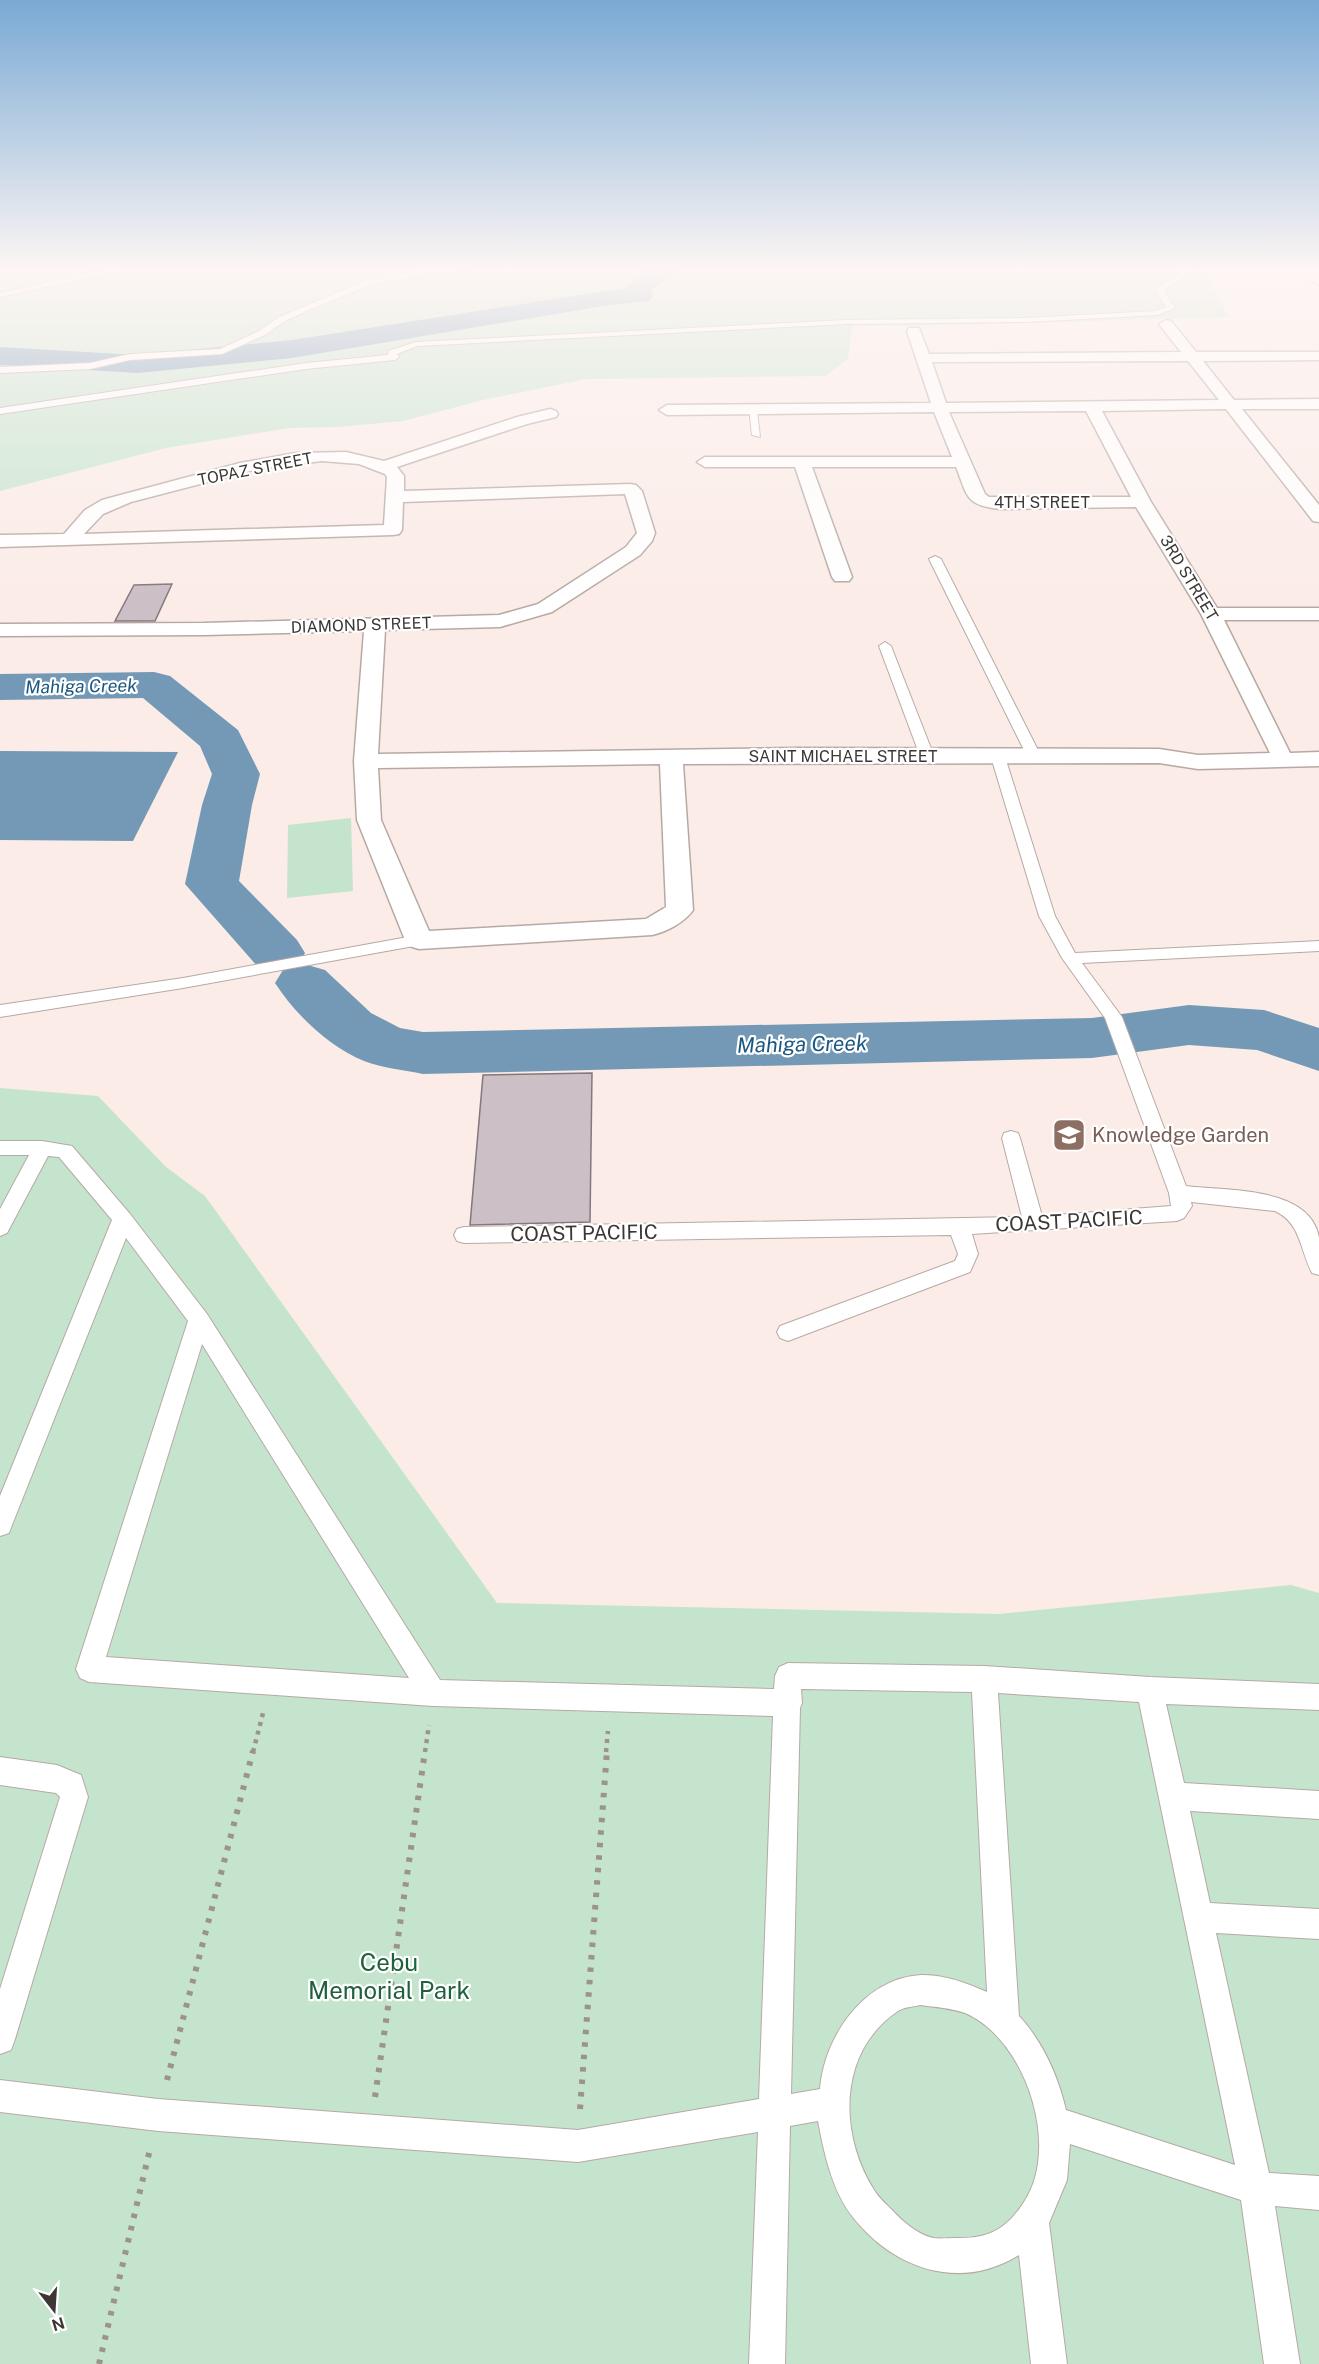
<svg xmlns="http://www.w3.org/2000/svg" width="1319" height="2364" font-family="'Public Sans',sans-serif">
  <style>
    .green { fill: #c4e4ce }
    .water { fill: #7499b6 }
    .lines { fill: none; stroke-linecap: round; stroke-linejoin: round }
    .river { fill: #7499b6; fill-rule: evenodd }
    .building { fill: #ccbfc6; stroke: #83787e; stroke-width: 1.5 }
    .service-casing { stroke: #b6a9a4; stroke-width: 2 }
    .minor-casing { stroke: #b6a9a4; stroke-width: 3 }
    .path-far1 { stroke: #9c928e; stroke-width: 4.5; stroke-dasharray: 4 5; stroke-linecap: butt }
    .path { stroke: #9c928e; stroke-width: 6; stroke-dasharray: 4.5 8; stroke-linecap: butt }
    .service { fill: #fff; fill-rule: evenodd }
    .minor { fill: #fff; fill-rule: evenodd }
    .labels { text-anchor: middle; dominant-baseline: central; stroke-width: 4.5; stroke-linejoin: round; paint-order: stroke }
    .far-street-label { font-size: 16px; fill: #3c3735; stroke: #fff }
    .far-water-label { font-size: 18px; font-style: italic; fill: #1b577f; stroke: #fff }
    .education-label { font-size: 20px; fill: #785e54; stroke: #fff; text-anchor: start }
    .street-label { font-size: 20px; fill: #3c3735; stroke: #fff }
    .water-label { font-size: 21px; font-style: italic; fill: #1b577f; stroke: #fff }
    .near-park-label { font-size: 24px; fill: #1f613d; stroke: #fff }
  </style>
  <rect width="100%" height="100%" fill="#fbece7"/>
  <g class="green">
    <path d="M 0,267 L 1201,267 L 1229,317 C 1103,320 978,326 852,326 L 848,359 L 825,376 L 586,379 L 483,400 L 403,421 L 337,427 L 289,428 L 166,448 L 0,491 Z"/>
    <polygon points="351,818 353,891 287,898 288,825"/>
    <polygon points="0,1088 98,1096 166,1167 205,1196 497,1603 999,1614 1291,1585 1319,1593 1319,2364 0,2364"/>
  </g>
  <polygon class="water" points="0,751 178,752 133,841 0,840"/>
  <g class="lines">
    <g class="river">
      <polygon points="650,267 681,267 678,272 651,290 653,295 649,301 603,306 292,358 138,373 0,365 0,347 138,355 292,340 625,288 636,276"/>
      <polygon points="154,672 170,676 238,730 260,774 252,805 239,881 297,940 305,953 297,966 277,971 257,966 185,884 202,805 212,774 200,746 143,698 0,700 0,674"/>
      <path d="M 304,964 L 325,970 L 371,1013 L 400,1028 L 423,1032 L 1092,1018 L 1189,1005 L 1264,1010 L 1319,1028 L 1319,1071 L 1257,1050 L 1189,1045 L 1092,1058 L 423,1074 C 404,1070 383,1068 364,1061 C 329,1047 295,1014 275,983 L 283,970 Z"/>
    </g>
  </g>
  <g class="building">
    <polygon points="172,584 155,621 115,621 134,585"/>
    <polygon points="592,1073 590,1222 470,1225 483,1075"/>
  </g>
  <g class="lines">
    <defs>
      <g id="service">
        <polygon points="120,267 135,267 0,297 0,293"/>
        <polygon points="465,267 505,267 423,274 373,284 311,309 285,321 265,335 222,354 130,360 90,369 0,373 0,367 90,363 130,354 220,349 259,331 279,317 368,280 423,270"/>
        <polygon points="655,267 713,267 709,269 659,269"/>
        <polygon points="1179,267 1187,267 1190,272 1164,291 1175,308 1157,315 1026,322 847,324 417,346 397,354 399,357 395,360 306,369 0,414 0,408 306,363 388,355 388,351 416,342 847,320 1026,318 1156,311 1166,307 1156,290 1182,271"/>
        <polygon points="749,408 757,410 760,437 752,435"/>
        <polygon points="935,556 941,559 1041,756 1039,759 1029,759 1027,756 929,559"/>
        <polygon points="885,642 891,646 934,756 932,759 922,759 920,756 879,646"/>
        <path d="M 998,753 L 1005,757 L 1055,916 L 1075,953 L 1319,941 L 1319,951 L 1082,963 L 1122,1017 L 1186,1186 C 1226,1191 1311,1186 1319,1238 C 1319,1250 1319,1263 1319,1275 L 1312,1273 C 1300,1250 1301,1223 1275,1211 L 1191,1202 L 1192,1206 L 1184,1218 L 1177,1221 L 972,1234 L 978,1254 L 970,1272 L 788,1341 L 780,1338 L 777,1332 L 780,1326 L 955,1261 L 958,1254 L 951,1235 L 464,1243 L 457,1241 L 454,1235 L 457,1229 L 464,1227 L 1022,1217 L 1002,1138 L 1004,1133 L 1011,1131 L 1018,1133 L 1020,1138 L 1042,1216 L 1171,1206 L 1169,1193 L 1105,1018 L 1062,958 L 1039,916 L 991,757 Z"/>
        <polygon points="419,935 427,940 425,944 183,988 0,1017 0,1005 183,978"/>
        <path d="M 0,1141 L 42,1141 L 72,1146 L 130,1214 L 207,1314 L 440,1680 L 774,1689 L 775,1676 L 779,1667 L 788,1663 L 984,1666 L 1150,1677 L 1319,1684 L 1319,1710 L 1166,1704 L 1184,1783 L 1319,1791 L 1319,1819 L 1190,1811 L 1210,1903 L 1319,1909 L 1319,1939 L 1216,1933 L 1269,2173 L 1319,2176 L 1319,2210 L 1275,2206 L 1300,2364 L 1264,2364 L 1241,2200 L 1070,2144 L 1067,2180 L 1049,2223 L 1067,2364 L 1031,2364 L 1019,2255 C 960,2292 893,2269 852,2216 C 832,2190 824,2153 818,2121 L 790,2126 L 785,2364 L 749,2364 L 758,2132 L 578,2162 L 158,2131 L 0,2112 L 0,2080 L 158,2099 L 578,2130 L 759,2099 L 773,1716 L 433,1706 L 89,1682 L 80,1678 L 76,1669 L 188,1321 L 126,1238 L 12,1525 L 9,1533 L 0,1536 L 0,1496 L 112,1220 L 59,1157 L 48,1156 L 7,1233 L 0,1236 L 0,1209 L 29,1155 L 0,1155 ZM 202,1344 L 409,1678 L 106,1657 ZM 801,1689 L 972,1692 L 987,1992 C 967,1983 943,1974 921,1975 C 864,1978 824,2037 820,2089 L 791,2094 L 800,1708 L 802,1703 ZM 998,1693 L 1139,1702 L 1235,2165 L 1066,2110 C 1058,2076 1043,2042 1019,2016 ZM 920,2005 C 935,2007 951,2008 965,2013 C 1026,2039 1061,2147 1024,2202 C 1006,2230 988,2239 956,2238 C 949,2238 940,2239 933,2238 C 917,2234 903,2222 892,2210 C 886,2204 878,2197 874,2190 C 838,2133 838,2051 898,2011 C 904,2007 913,2007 920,2005 Z"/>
        <polygon points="0,1757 57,1765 81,1775 88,1797 15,2039 11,2050 0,2054 0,1989 60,1797 56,1793 0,1785"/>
      </g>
      <g id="minor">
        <polygon points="1319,268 1319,285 1306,277 1309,270"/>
        <path d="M 1166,320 L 1171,321 L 1196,352 L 1319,352 L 1319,360 L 1203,361 L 1234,400 L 1319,399 L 1319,409 L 1242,409 L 1319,505 L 1319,522 L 1313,521 L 1226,409 L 1102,411 L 1151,502 L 1217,608 L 1319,608 L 1319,620 L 1224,620 L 1290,753 L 1319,752 L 1319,766 L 1198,769 L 1159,763 L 683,764 L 693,910 C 685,922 666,932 652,935 L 419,949 L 409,946 L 405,940 L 357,820 L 354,761 L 364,631 L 204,635 L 0,636 L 0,624 L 204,623 L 499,615 L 538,604 L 626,547 L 637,533 L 625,494 L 403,502 L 402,530 L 399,534 L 393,535 L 0,547 L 0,535 L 64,534 L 85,510 L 102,500 L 240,463 L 296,453 L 346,452 L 384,461 L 517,417 L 550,409 L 556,411 L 558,414 L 556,417 L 527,424 L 397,467 L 404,476 L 404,491 L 630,484 L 636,485 L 642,491 L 655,533 L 652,541 L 640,555 L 552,612 L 500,627 L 385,630 L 378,754 L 796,748 L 1159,749 L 1198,755 L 1270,753 L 1201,614 L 1136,507 L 1000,509 C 965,505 968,497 956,467 L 812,467 L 852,577 L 849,581 L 835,581 L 832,577 L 795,467 L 705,467 L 697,462 L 705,457 L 952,457 L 934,412 L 667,415 L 659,410 L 667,405 L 931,403 L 907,331 L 909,328 L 919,328 L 929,354 L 1181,352 L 1159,324 ZM 1188,361 L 1219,400 L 946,403 L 932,362 ZM 1086,411 L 1131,497 L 989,497 L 985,494 L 949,412 ZM 322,461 L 359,464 L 385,474 L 387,477 L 384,525 L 84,534 L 103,514 L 131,502 L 258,469 ZM 660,764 L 666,907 L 646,919 L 429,931 L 381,820 L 378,768 Z"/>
      </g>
    </defs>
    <use href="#service" class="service-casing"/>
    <use href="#minor" class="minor-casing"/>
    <g class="path-far1">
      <polyline points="253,1752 263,1713"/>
      <polyline points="425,1752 429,1725"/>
      <polyline points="606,1752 608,1731"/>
    </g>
    <g class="path">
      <polyline points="167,2080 253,1751"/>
      <polyline points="375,2097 425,1751"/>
      <polyline points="580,2109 607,1751"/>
      <polyline points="99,2364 150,2149"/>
    </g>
    <use href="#service" class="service"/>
    <use href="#minor" class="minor"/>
  </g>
  <linearGradient id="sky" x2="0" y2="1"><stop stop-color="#79a9d4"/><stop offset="0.45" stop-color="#fdf6f4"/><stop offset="1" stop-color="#fdf6f4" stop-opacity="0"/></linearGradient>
  <rect width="1319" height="598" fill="url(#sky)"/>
  <defs>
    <symbol id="school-square" viewBox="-11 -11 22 22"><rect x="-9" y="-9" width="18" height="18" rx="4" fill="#8d6e63" stroke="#fff"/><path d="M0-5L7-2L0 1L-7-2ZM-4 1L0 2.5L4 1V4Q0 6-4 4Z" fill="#fff"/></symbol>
  </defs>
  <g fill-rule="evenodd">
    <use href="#school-square" x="1050" y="1116" width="38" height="38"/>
  </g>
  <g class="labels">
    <g class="far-street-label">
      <text transform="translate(255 469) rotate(-11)">TOPAZ STREET</text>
      <text x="1042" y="502">4TH STREET</text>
      <text transform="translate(1189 578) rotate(59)">3RD STREET</text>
      <text transform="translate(361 625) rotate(-2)">DIAMOND STREET</text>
      <text x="843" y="756">SAINT MICHAEL STREET</text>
    </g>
    <g class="far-water-label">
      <text transform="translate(81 686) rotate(-1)">Mahiga Creek</text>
    </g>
    <g class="education-label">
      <text x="1092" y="1135">Knowledge Garden</text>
    </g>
    <g class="street-label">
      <text transform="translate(1069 1221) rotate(-3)">COAST PACIFIC</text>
      <text transform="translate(584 1233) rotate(-1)">COAST PACIFIC</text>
    </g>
    <g class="water-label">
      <text transform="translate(802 1044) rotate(-1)">Mahiga Creek</text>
    </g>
    <g class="near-park-label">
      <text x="389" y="1962">Cebu<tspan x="389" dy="28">Memorial Park</tspan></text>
    </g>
  </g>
  <g transform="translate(54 2310) rotate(163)" stroke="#ffffff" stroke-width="4.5" paint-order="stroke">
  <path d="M0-4.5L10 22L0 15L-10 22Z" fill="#3c3735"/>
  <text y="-9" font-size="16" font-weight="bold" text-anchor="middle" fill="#3c3735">N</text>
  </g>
</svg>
